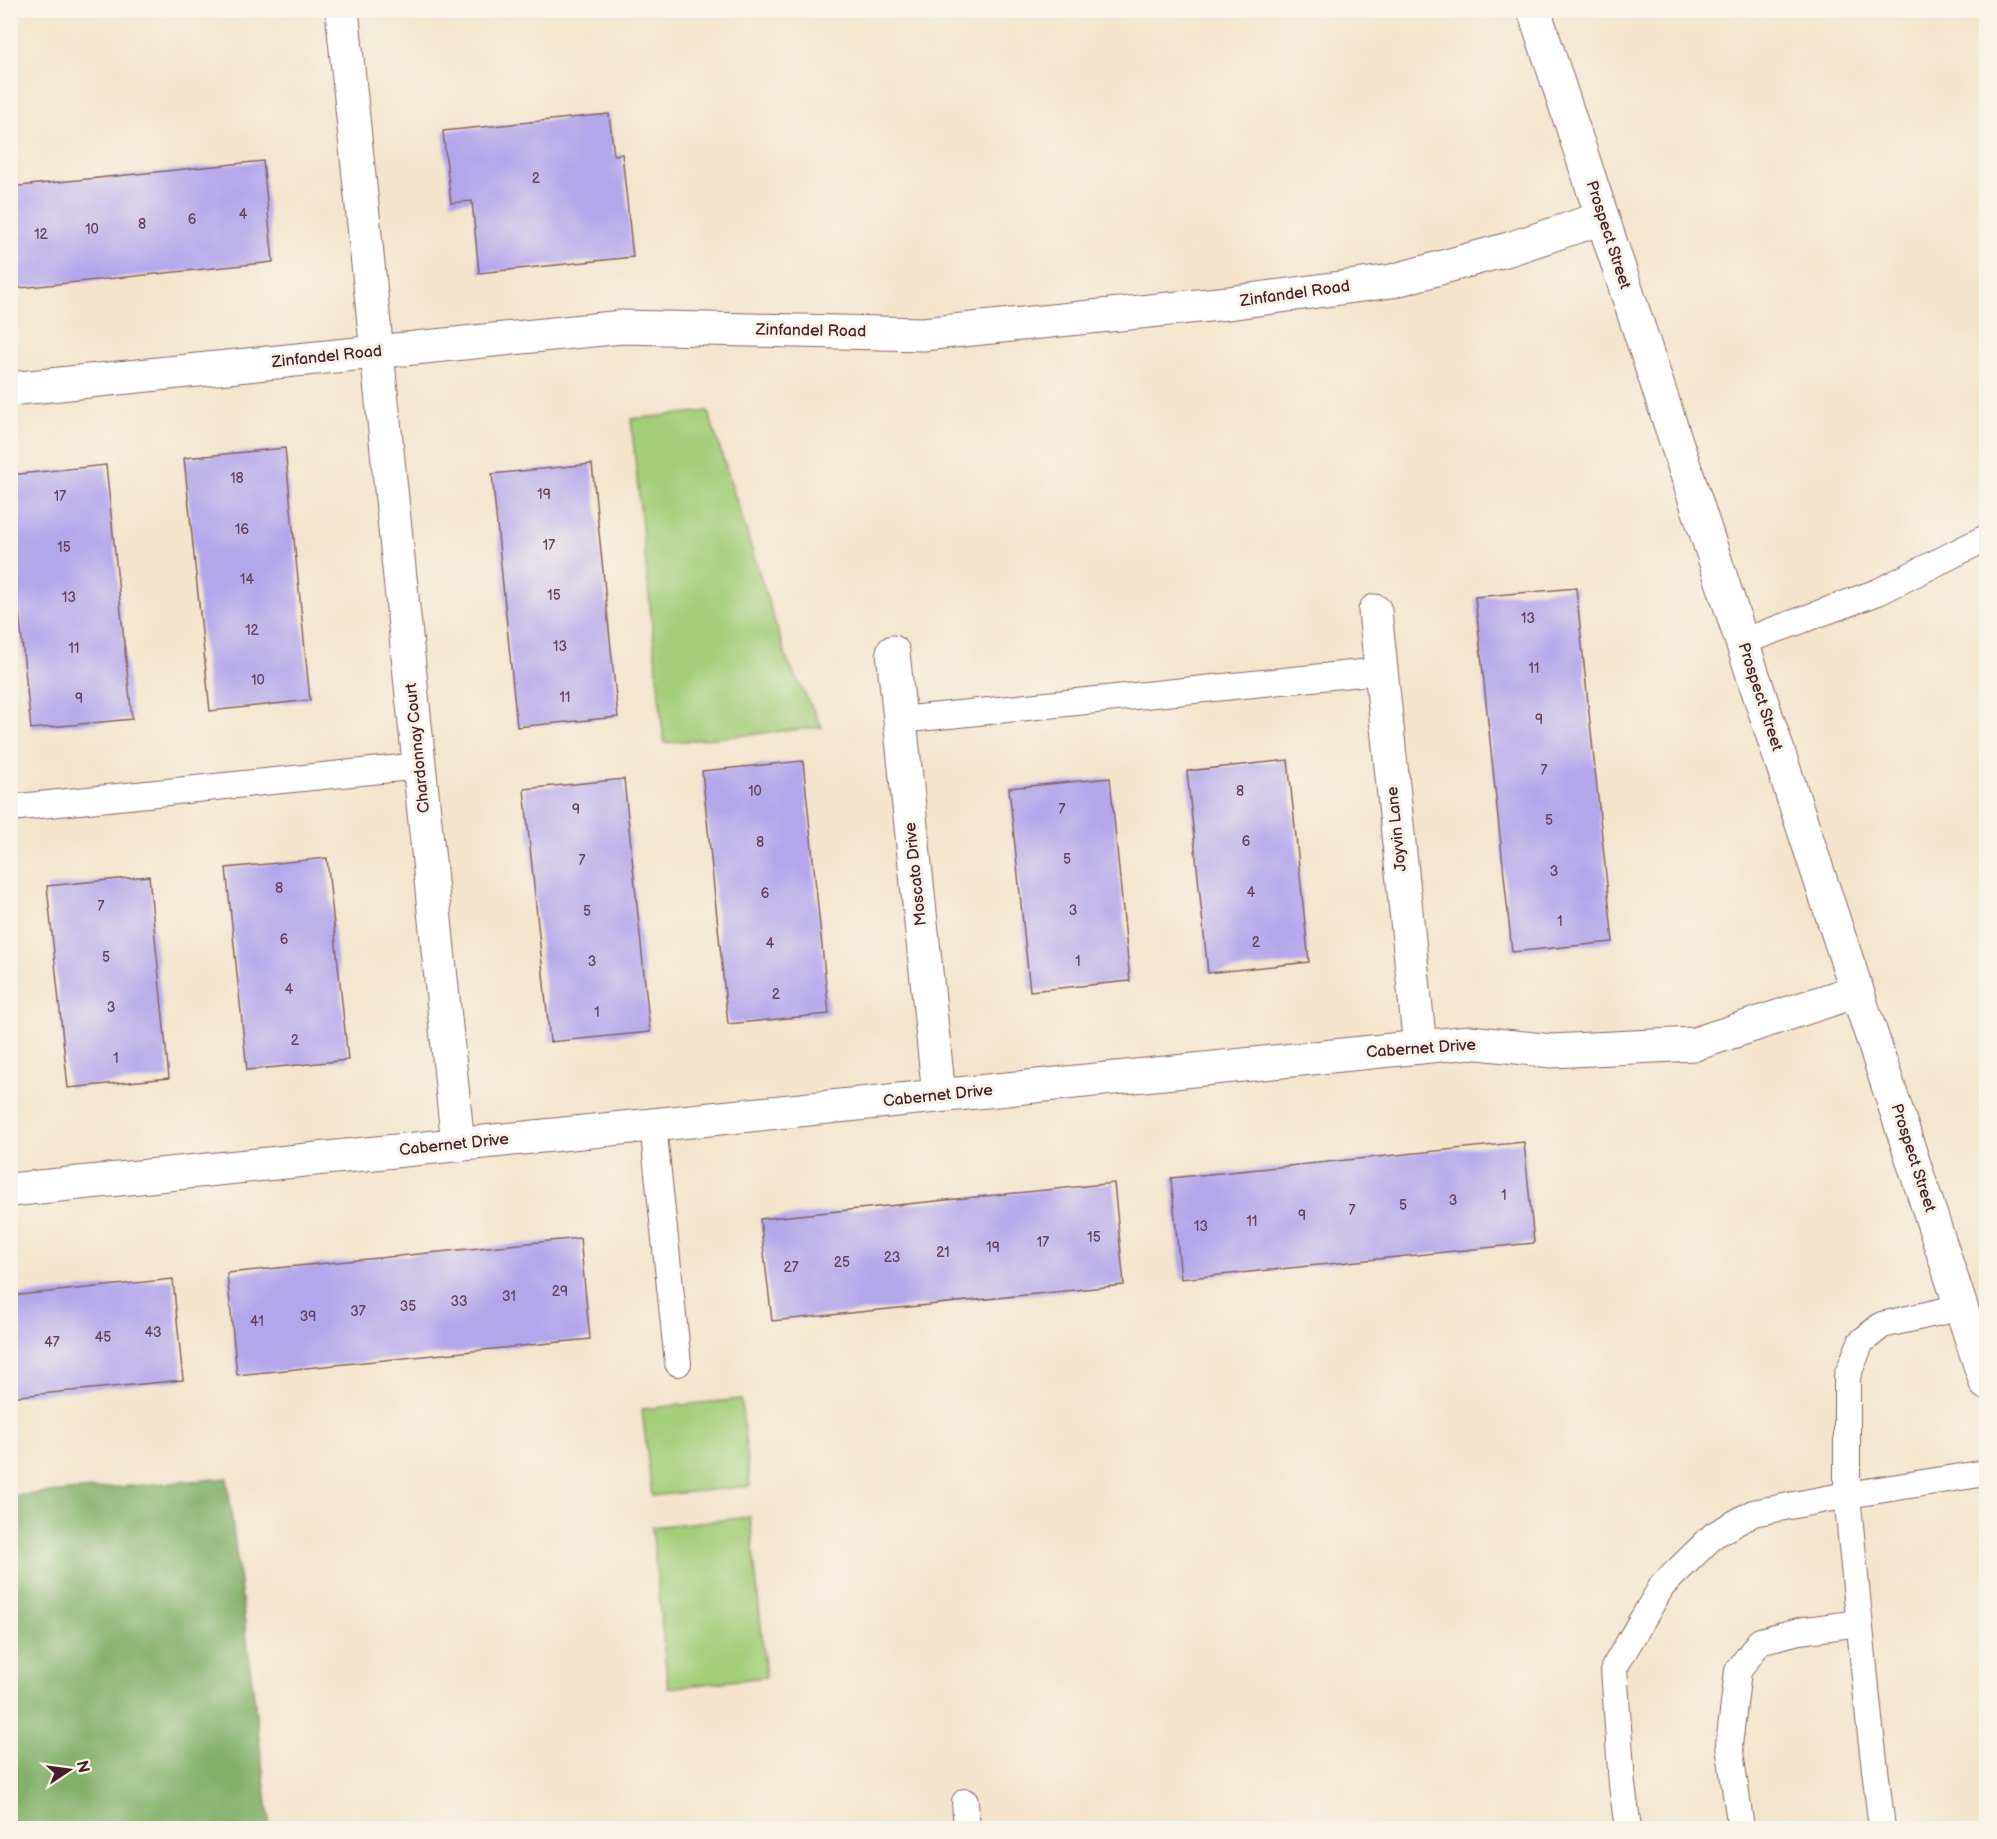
<svg xmlns="http://www.w3.org/2000/svg" width="1997" height="1839" font-family="'Balsamiq Sans',sans-serif">
  <style>
    .green { fill: #a4ce7a; stroke: #777652; stroke-width: 1.5 }
    .forest { fill: #83b16a; stroke: #66684a; stroke-width: 1.5 }
    .building { fill: #b3a7eb }
    .lines { fill: none; stroke-linecap: round; stroke-linejoin: round }
    .lane-casing { stroke: #866463; stroke-width: 28 }
    .street-casing { stroke: #866463; stroke-width: 35 }
    .secondary-casing { stroke: #866463; stroke-width: 35 }
    .lane { stroke: #fff; stroke-width: 26 }
    .street { stroke: #fff; stroke-width: 33 }
    .secondary { stroke: #fff; stroke-width: 33 }
    .labels { text-anchor: middle; dominant-baseline: central; stroke-width: 6; stroke-linejoin: round; paint-order: stroke }
    .number-label { font-size: 14px; fill: #64415b }
    .street-label { font-size: 16px; fill: #4a1f2b; stroke: #f7f3e8 }
  </style>
  <rect width="100%" height="100%" fill="#f7f3e8"/>
  <filter id="ink" filterUnits="userSpaceOnUse"><feTurbulence type="fractalNoise" baseFrequency=".0167" numOctaves="2"/><feDisplacementMap in="SourceGraphic" scale="12" xChannelSelector="R" yChannelSelector="G"/><feConvolveMatrix kernelMatrix="1 2 1 2 8 2 1 2 1" color-interpolation-filters="sRGB"/></filter>
  <filter id="wash" filterUnits="userSpaceOnUse"><feTurbulence type="fractalNoise" baseFrequency=".008" numOctaves="4" result="noise"/><feDisplacementMap in="SourceGraphic" scale="24" xChannelSelector="R" yChannelSelector="G"/><feGaussianBlur stdDeviation="1.35" result="paint"/><feColorMatrix in="noise" values="0 0 0 0 0 0 0 0 0 0 0 0 0 0 0 0 0 1.4 0 .05"/><feComposite in="paint" operator="in"/></filter>
  <g filter="url(#wash)">
    <rect width="100%" height="100%" fill="#f4e4cc"/>
    <g class="green">
      <polygon points="708,411 787,660 822,727 664,743 631,419"/>
      <polygon points="741,1399 750,1486 652,1496 642,1409"/>
      <polygon points="750,1517 766,1677 668,1688 652,1527"/>
    </g>
    <polygon class="forest" points="227,1478 270,1828 11,1828 11,1496"/>
    <g id="blocks">
      <g class="building">
        <polygon points="609,114 614,155 622,154 633,257 479,273 472,201 451,203 443,131"/>
        <polygon points="263,161 273,262 10,289 10,187"/>
        <polygon points="285,448 310,700 210,711 184,458"/>
        <polygon points="592,464 618,717 517,727 492,474"/>
        <polygon points="106,465 132,719 31,729 10,524 10,475"/>
        <polygon points="1576,588 1613,942 1512,952 1475,597"/>
        <polygon points="1288,760 1309,962 1208,973 1187,771"/>
        <polygon points="803,761 829,1014 728,1024 702,771"/>
        <polygon points="1110,778 1130,981 1030,991 1009,788"/>
        <polygon points="624,779 650,1032 550,1042 524,789"/>
        <polygon points="327,858 348,1060 247,1070 226,868"/>
        <polygon points="149,876 169,1078 68,1088 47,886"/>
        <polygon points="1524,1142 1534,1243 1181,1279 1171,1178"/>
        <polygon points="1114,1183 1124,1285 772,1321 760,1219"/>
        <polygon points="580,1238 590,1339 237,1375 227,1273"/>
        <polygon points="173,1279 183,1380 10,1397 10,1296"/>
      </g>
    </g>
  </g>
  <g filter="url(#ink)">
    <use href="#blocks" fill-opacity="0" stroke="#866463" stroke-width="1.5"/>
    <g class="lines">
      <defs>
        <g id="lane">
          <polyline points="1742,642 1878,592 1986,538"/>
          <polyline points="900,720 1381,671"/>
          <polyline points="10,808 420,766"/>
          <polyline points="653,1125 678,1363"/>
          <polyline points="965,1802 967,1828"/>
          <polyline points="1628,1828 1622,1785 1614,1668 1662,1586 1714,1535 1753,1513 1847,1495 1986,1473"/>
          <polyline points="1741,1828 1729,1745 1738,1671 1760,1641 1799,1631 1859,1623"/>
          <polyline points="1882,1828 1869,1719 1847,1495 1847,1376 1861,1342 1882,1325 1962,1307"/>
        </g>
        <g id="street">
          <polyline points="342,10 458,1145"/>
          <polyline points="10,389 622,327 923,334 1228,303 1392,281 1509,249 1602,218"/>
          <polyline points="1375,611 1420,1047"/>
          <polyline points="893,652 939,1096"/>
          <polyline points="10,1190 1470,1042 1551,1051 1695,1044 1857,991"/>
        </g>
        <polyline id="secondary" points="1534,10 1986,1383"/>
      </defs>
      <use href="#lane" class="lane-casing"/>
      <use href="#street" class="street-casing"/>
      <use href="#secondary" class="secondary-casing"/>
      <use href="#lane" class="lane"/>
      <use href="#street" class="street"/>
      <use href="#secondary" class="secondary"/>
    </g>
  </g>
  <g class="labels">
    <g class="number-label">
      <text x="536" y="178">2</text>
      <text x="243" y="214">4</text>
      <text x="192" y="219">6</text>
      <text x="142" y="224">8</text>
      <text x="92" y="229">10</text>
      <text x="41" y="234">12</text>
      <text x="237" y="478">18</text>
      <text x="544" y="494">19</text>
      <text x="60" y="496">17</text>
      <text x="242" y="529">16</text>
      <text x="549" y="545">17</text>
      <text x="64" y="547">15</text>
      <text x="247" y="579">14</text>
      <text x="554" y="595">15</text>
      <text x="69" y="597">13</text>
      <text x="1528" y="618">13</text>
      <text x="252" y="630">12</text>
      <text x="560" y="646">13</text>
      <text x="74" y="648">11</text>
      <text x="1534" y="668">11</text>
      <text x="258" y="680">10</text>
      <text x="565" y="697">11</text>
      <text x="79" y="698">9</text>
      <text x="1539" y="719">9</text>
      <text x="1544" y="770">7</text>
      <text x="755" y="791">10</text>
      <text x="1240" y="791">8</text>
      <text x="576" y="809">9</text>
      <text x="1062" y="809">7</text>
      <text x="1549" y="820">5</text>
      <text x="1246" y="841">6</text>
      <text x="760" y="842">8</text>
      <text x="1067" y="859">5</text>
      <text x="582" y="860">7</text>
      <text x="1554" y="871">3</text>
      <text x="279" y="888">8</text>
      <text x="1251" y="892">4</text>
      <text x="765" y="893">6</text>
      <text x="101" y="906">7</text>
      <text x="1073" y="910">3</text>
      <text x="587" y="911">5</text>
      <text x="1560" y="921">1</text>
      <text x="284" y="939">6</text>
      <text x="1256" y="942">2</text>
      <text x="770" y="943">4</text>
      <text x="106" y="957">5</text>
      <text x="592" y="961">3</text>
      <text x="1078" y="961">1</text>
      <text x="289" y="989">4</text>
      <text x="776" y="994">2</text>
      <text x="111" y="1007">3</text>
      <text x="597" y="1012">1</text>
      <text x="295" y="1040">2</text>
      <text x="116" y="1058">1</text>
      <text x="1504" y="1195">1</text>
      <text x="1453" y="1200">3</text>
      <text x="1403" y="1205">5</text>
      <text x="1352" y="1210">7</text>
      <text x="1302" y="1215">9</text>
      <text x="1252" y="1221">11</text>
      <text x="1201" y="1226">13</text>
      <text x="1094" y="1237">15</text>
      <text x="1043" y="1242">17</text>
      <text x="993" y="1247">19</text>
      <text x="943" y="1252">21</text>
      <text x="892" y="1257">23</text>
      <text x="842" y="1262">25</text>
      <text x="791" y="1267">27</text>
      <text x="560" y="1291">29</text>
      <text x="509" y="1296">31</text>
      <text x="459" y="1301">33</text>
      <text x="408" y="1306">35</text>
      <text x="358" y="1311">37</text>
      <text x="308" y="1316">39</text>
      <text x="257" y="1321">41</text>
      <text x="153" y="1332">43</text>
      <text x="103" y="1337">45</text>
      <text x="52" y="1342">47</text>
    </g>
    <g class="street-label">
      <text transform="translate(1608 235) rotate(72)">Prospect Street</text>
      <text transform="translate(1295 294) rotate(-8)">Zinfandel Road</text>
      <text transform="translate(811 331) rotate(1)">Zinfandel Road</text>
      <text transform="translate(327 357) rotate(-6)">Zinfandel Road</text>
      <text transform="translate(1760 697) rotate(72)">Prospect Street</text>
      <text transform="translate(418 748) rotate(-96)">Chardonnay Court</text>
      <text transform="translate(1397 829) rotate(-96)">Joyvin Lane</text>
      <text transform="translate(916 874) rotate(-96)">Moscato Drive</text>
      <text transform="translate(1421 1049) rotate(-4)">Cabernet Drive</text>
      <text transform="translate(938 1096) rotate(-6)">Cabernet Drive</text>
      <text transform="translate(454 1145) rotate(-6)">Cabernet Drive</text>
      <text transform="translate(1913 1158) rotate(72)">Prospect Street</text>
    </g>
  </g>
  <rect width="1997" height="1839" fill="none" stroke="#f7f3e8" stroke-width="36"/>
  <g transform="translate(69 1770) rotate(77)" stroke="#f7f3e8" stroke-width="4.5" paint-order="stroke">
  <path d="M0-4.5L10 22L0 15L-10 22Z" fill="#4a1f2b"/>
  <text y="-9" font-size="16" font-weight="bold" text-anchor="middle" fill="#4a1f2b">N</text>
  </g>
</svg>
